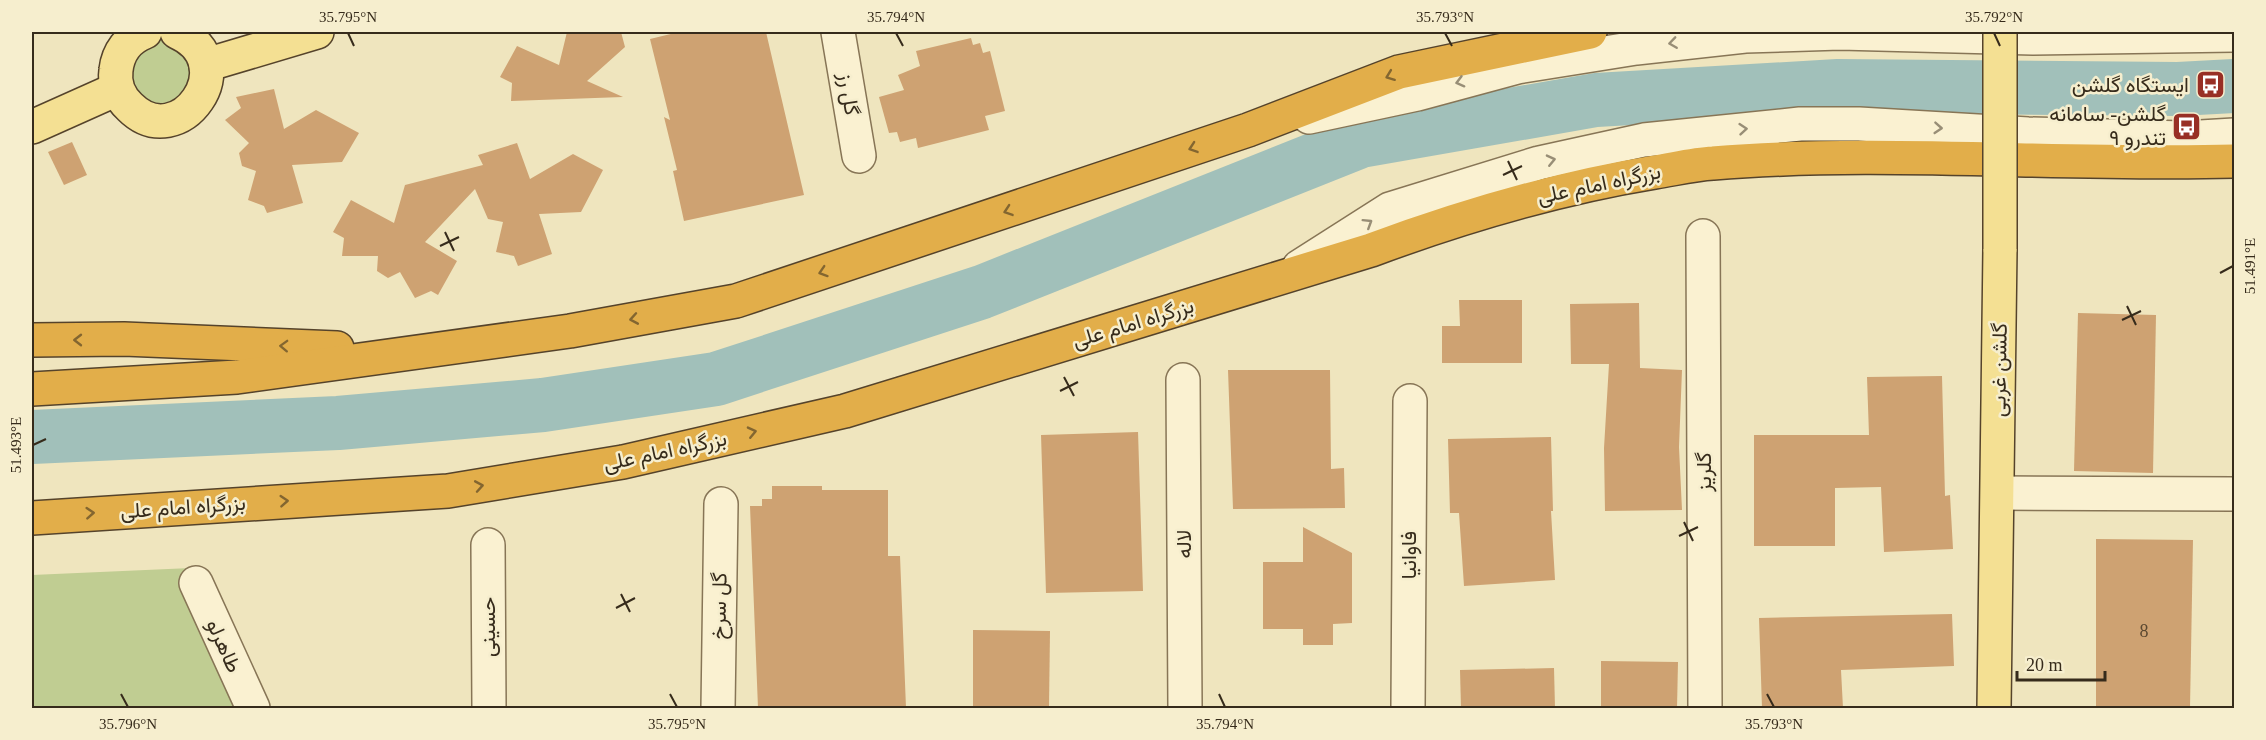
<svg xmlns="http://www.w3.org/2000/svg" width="2266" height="740" font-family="'Times New Roman',Vazirmatn,serif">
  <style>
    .green { fill: #c0cd92 }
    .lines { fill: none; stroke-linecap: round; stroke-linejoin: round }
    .river { stroke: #a1c0ba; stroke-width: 54 }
    .building { fill: #cea272 }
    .minor-casing { stroke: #877556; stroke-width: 36 }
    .major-casing { stroke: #55432b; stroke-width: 36 }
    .highway-casing { stroke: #55432b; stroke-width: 36 }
    .minor { stroke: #faf1d1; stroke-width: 33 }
    .major { stroke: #f4e093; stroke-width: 33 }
    .highway { stroke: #e2ae4a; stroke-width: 33 }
    .major-bridge-casing { stroke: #55432b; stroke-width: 36; stroke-linecap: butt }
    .major-bridge { stroke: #f4e093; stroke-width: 33 }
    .oneway { stroke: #988e76 }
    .oneway2 { stroke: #836630 }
    .ticks { fill: none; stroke: #362b1b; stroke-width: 2 }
    .labels { text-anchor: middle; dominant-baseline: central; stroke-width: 5; stroke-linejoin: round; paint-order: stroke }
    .number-label { font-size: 18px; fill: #5c4931 }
    .poi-label { font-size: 21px; fill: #362b1b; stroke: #f6eece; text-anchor: end }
    .street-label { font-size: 21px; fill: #362b1b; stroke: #f6eece }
    .neatline { fill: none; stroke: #362b1b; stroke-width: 2 }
    .ticks-label { font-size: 15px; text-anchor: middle; fill: #362b1b }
  </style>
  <rect width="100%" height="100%" fill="#efe5be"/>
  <g class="green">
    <polygon points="153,37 166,37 196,60 185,103 141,106 125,61"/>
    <polygon points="191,568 236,708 32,708 32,575"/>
  </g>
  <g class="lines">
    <polyline class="river" points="32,437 338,423 543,405 716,379 982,292 1361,141 1596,100 1838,86 2178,89 2234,86"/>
  </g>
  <g class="building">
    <polygon points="567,32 621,32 625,47 587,81 623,97 511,101 512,83 500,77 517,46 559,65"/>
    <polygon points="679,32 766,32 804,195 684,221 673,171 677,170 664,117 670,120 650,39"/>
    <polygon points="971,38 973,45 980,43 983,53 990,51 1005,111 985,116 989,130 918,148 916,138 900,142 897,132 889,133 879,97 904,90 898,75 920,66 916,51"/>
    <polygon points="274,89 284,129 316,110 359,133 342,162 292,165 303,203 267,213 264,206 248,200 256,171 242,166 239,153 249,143 225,120 241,108 236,97"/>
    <polygon points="72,142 87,175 64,185 48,152"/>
    <polygon points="517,143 530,179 573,154 603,170 581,212 539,214 552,254 518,266 514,256 496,252 503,222 488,219 475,189 425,242 457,261 438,295 431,291 415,298 400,272 388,278 377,271 378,256 342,256 344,238 333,232 351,200 394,223 405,185 483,165 478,155"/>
    <polygon points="1459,300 1522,300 1522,363 1442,363 1442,326 1460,326"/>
    <polygon points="1639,303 1640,368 1682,370 1679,447 1682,510 1605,511 1604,448 1609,364 1571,364 1570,304"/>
    <polygon points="2078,313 2156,315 2153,473 2074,471"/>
    <polygon points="1228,370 1330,370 1331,469 1344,468 1345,508 1233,509"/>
    <polygon points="1942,376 1945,496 1950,495 1953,549 1884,552 1881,487 1835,488 1835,546 1754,546 1754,435 1869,435 1867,377"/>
    <polygon points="1138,432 1143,591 1046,593 1041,435"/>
    <polygon points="1551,437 1553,511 1551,511 1555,580 1464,586 1459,513 1450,513 1448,439"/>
    <polygon points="772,486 822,486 822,490 888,490 888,556 900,556 906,708 758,708 750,506 762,506 762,499 772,499"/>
    <polygon points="1303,527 1352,553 1352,623 1333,624 1333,645 1303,645 1303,629 1263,629 1263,562 1303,562"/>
    <polygon points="2096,539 2193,540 2190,708 2096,708"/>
    <polygon points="1952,614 1954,666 1841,670 1843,708 1762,708 1759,618"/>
    <polygon points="973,630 1050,631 1049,708 973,708"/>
    <polygon points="1601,661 1678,662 1677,708 1601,708"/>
    <polygon points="1554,668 1555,708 1461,708 1460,670"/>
  </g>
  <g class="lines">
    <defs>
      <g id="minor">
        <polyline points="838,32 859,156"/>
        <polyline points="1309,117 1417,94 1517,67 1636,48 1745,36 1840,33 2033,38 2234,35"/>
        <polyline points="1703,236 1705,708"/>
        <polyline points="1299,267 1390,209 1539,163 1644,140 1800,124 1859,124 2028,134 2184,138 2234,135"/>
        <polyline points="1183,380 1185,708"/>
        <polyline points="1998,493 2234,494"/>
        <polyline points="488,545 489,708"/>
        <polyline points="196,583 253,708"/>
        <polyline points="718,708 721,504"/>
        <polyline points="1408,708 1410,401"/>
      </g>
      <g id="major">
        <path d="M 145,32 C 129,38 118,52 116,70 C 114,84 119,97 130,107 C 179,156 246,63 177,32"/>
        <polyline points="206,65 317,32"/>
        <polyline points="32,127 117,89"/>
        <polyline points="1994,708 2000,249"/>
      </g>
      <g id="highway">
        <polyline points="32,340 124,339 337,348"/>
        <polyline points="32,389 237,377 570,331 736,301 1248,130 1399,72 1590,32"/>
        <path d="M 32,518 L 448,491 L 623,462 L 845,411 L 1371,250 C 1463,216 1557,188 1655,172 C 1674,169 1694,164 1713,163 C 1886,149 2061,166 2234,161"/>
      </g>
    </defs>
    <use href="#minor" class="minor-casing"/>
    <use href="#major" class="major-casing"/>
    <use href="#highway" class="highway-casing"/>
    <use href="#minor" class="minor"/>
    <use href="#major" class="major"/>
    <use href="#highway" class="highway"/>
    <defs>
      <polyline id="major-bridge" points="2000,32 2000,249"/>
    </defs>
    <use href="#major-bridge" class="major-bridge-casing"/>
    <use href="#major-bridge" class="major-bridge"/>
  </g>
  <defs><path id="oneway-chevron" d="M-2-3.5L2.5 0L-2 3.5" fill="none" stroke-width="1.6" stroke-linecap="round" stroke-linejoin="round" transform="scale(1.5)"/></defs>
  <g class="oneway">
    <use href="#oneway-chevron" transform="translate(1673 43) rotate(172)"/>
    <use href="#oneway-chevron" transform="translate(1460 82) rotate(165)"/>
    <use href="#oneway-chevron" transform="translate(1938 128) rotate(4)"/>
    <use href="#oneway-chevron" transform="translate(1743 129) rotate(-5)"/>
    <use href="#oneway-chevron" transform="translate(1551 160) rotate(-13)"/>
    <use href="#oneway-chevron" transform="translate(1368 223) rotate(-32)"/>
  </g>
  <g class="oneway2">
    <use href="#oneway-chevron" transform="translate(1390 76) rotate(159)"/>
    <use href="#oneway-chevron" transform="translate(1193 148) rotate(161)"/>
    <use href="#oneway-chevron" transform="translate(1008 211) rotate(161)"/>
    <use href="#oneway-chevron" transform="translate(823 272) rotate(162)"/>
    <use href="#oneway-chevron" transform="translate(634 319) rotate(170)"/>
    <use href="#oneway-chevron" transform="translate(78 340) rotate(180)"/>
    <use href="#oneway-chevron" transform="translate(284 346) rotate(-178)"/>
    <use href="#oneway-chevron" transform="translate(752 432) rotate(-13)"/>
    <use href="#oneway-chevron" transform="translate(479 486) rotate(-10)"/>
    <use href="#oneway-chevron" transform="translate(284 501) rotate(-4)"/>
    <use href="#oneway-chevron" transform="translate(90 513) rotate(-4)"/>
  </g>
  <path class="ticks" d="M 348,33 L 354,46M 896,33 L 903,46M 1445,33 L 1452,46M 1994,33 L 2000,46M 1508,161 L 1517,180M 1503,175 L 1522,166M 445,232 L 454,251M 440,246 L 459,237M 2220,273 L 2233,266M 2127,306 L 2136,325M 2122,320 L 2141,311M 1064,377 L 1074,396M 1060,391 L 1078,382M 33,445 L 46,439M 1684,522 L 1693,541M 1679,536 L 1698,527M 621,594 L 630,612M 616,608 L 635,598M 121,694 L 128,707M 670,694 L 677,707M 1219,694 L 1225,707M 1767,694 L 1774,707"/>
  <defs>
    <symbol id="bus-square" viewBox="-11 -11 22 22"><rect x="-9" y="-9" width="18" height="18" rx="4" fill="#982f25" stroke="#f6eece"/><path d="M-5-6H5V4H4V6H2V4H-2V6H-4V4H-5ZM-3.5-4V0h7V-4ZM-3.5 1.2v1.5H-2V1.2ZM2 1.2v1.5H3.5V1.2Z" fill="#fff"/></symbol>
  </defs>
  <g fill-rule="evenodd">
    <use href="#bus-square" x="2194" y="68" width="33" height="33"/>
    <use href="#bus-square" x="2170" y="110" width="33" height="33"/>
  </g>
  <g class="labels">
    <g class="number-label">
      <text x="2144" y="631">8</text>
    </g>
    <g class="poi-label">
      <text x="2189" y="85">ایستگاه گلشن</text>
      <text x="2166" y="114">گلشن- سامانه<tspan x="2166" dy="24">۹ تندرو</tspan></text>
    </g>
    <g class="street-label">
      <text transform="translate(849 94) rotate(81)">گل رز</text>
      <text transform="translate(1599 184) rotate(-12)">بزرگراه امام علی</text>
      <text transform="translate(1133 323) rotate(-17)">بزرگراه امام علی</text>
      <text transform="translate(1999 370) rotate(-89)">گلشن غربی</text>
      <text transform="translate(665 451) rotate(-12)">بزرگراه امام علی</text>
      <text transform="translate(1704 472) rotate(-90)">گلریز</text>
      <text transform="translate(183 507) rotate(-4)">بزرگراه امام علی</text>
      <text transform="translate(1184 544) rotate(-90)">لاله</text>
      <text transform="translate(1409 555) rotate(-90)">فاوانیا</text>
      <text transform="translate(719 606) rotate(-89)">گل سرخ</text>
      <text transform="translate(488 627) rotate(-90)">حسینی</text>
      <text transform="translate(224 646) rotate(66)">طاهرلو</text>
    </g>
  </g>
  <rect width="2266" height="740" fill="none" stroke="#f6eece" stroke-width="66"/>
  <path d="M2017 671v9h88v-9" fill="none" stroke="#362b1b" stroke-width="3"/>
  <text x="2026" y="671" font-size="18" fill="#362b1b" stroke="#f6eece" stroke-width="4.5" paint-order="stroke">20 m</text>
  <rect x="33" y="33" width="2200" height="674" class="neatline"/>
  <g class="ticks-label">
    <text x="348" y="22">35.795°N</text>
    <text x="896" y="22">35.794°N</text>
    <text x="1445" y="22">35.793°N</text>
    <text x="1994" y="22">35.792°N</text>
    <text transform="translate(2250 266) rotate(-90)" y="5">51.491°E</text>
    <text transform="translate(16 445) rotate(-90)" y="5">51.493°E</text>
    <text x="128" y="729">35.796°N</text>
    <text x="677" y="729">35.795°N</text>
    <text x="1225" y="729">35.794°N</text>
    <text x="1774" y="729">35.793°N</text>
  </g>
</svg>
